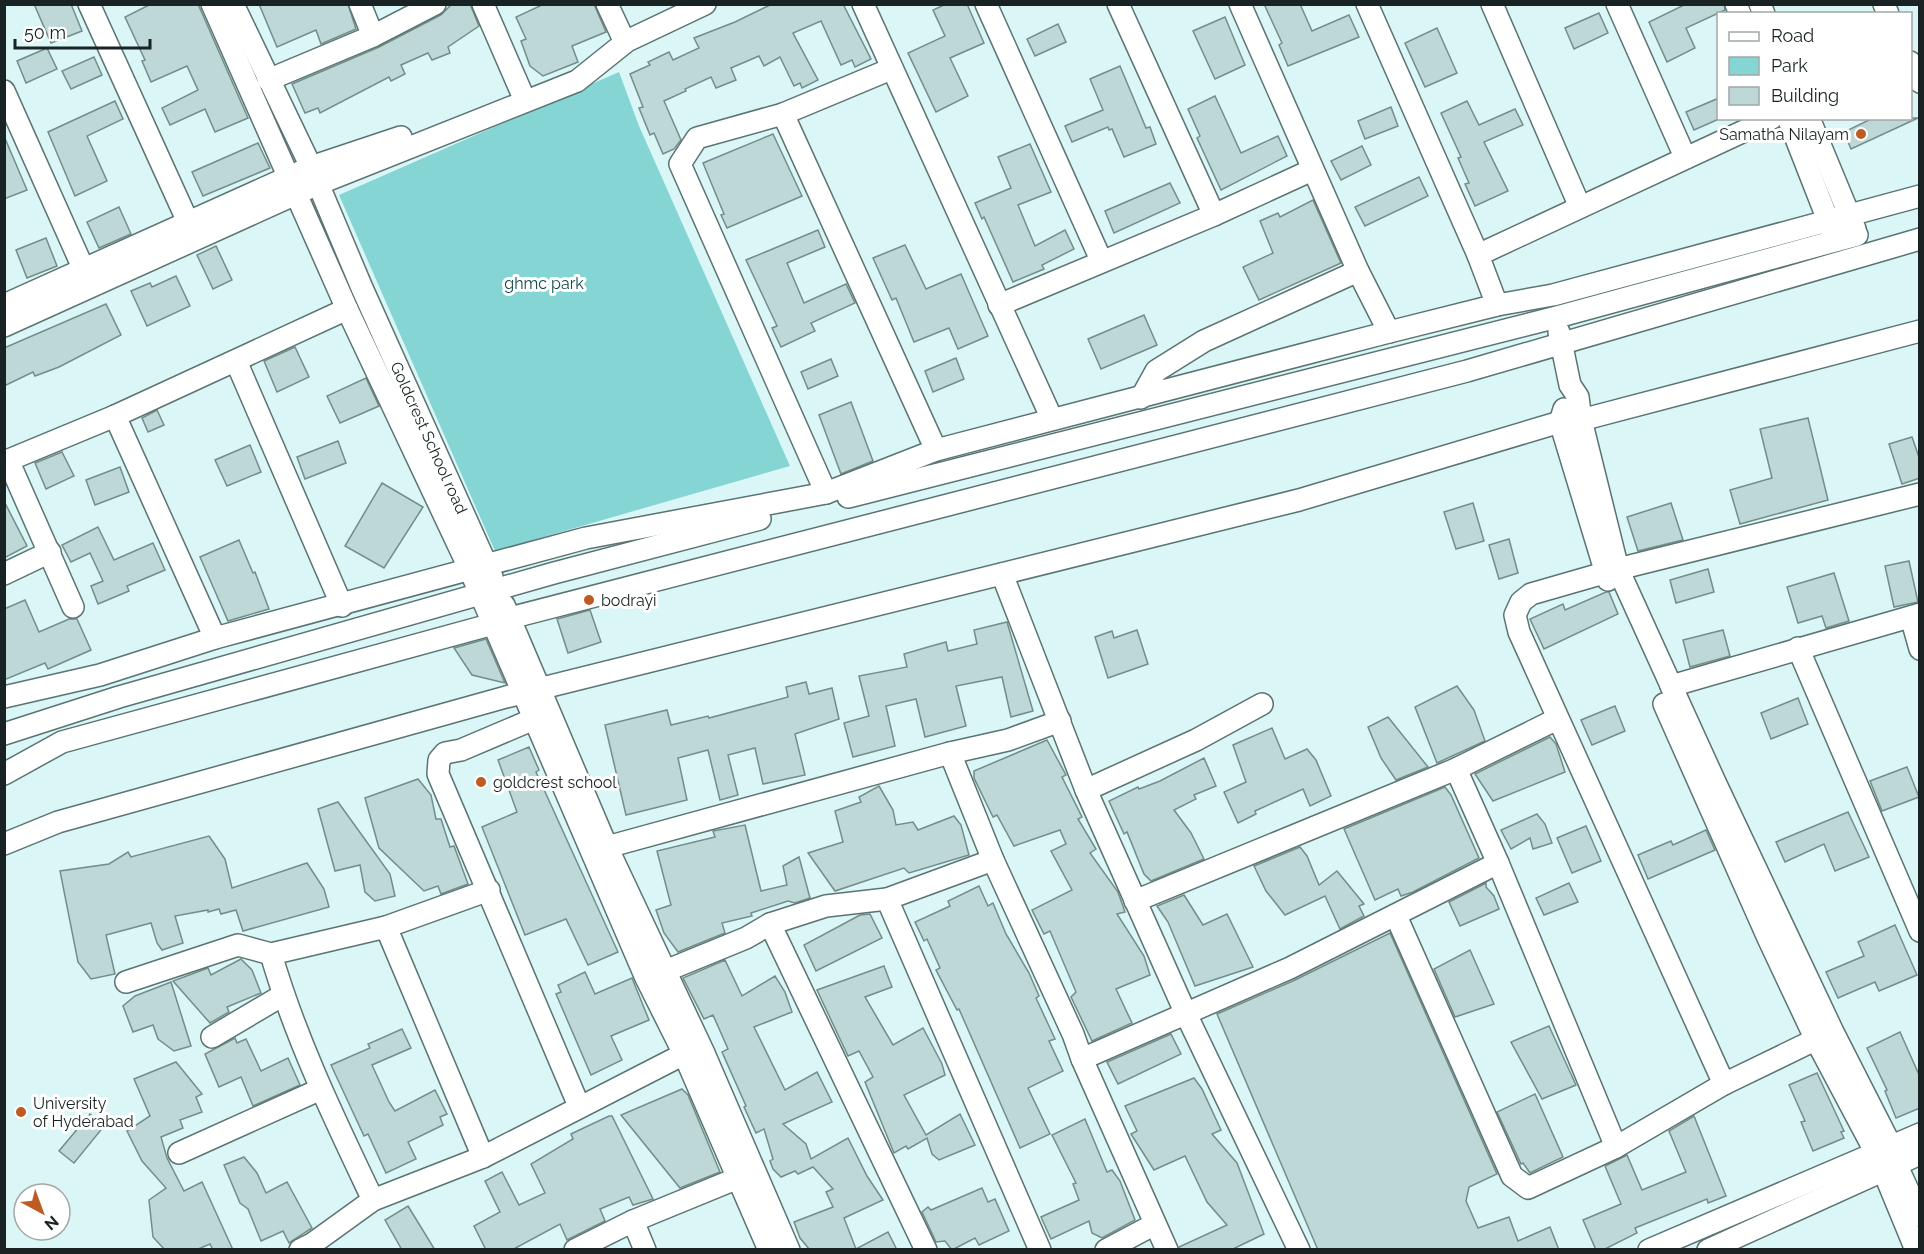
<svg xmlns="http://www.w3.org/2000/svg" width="1924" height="1254" font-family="Raleway,sans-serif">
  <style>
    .green { fill: #85d5d4 }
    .building { fill: #bdd8d7; stroke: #738c8c; stroke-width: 1.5 }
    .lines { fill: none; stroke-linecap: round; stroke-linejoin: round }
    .minor-casing { stroke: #5a7373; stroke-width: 24 }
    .minor { stroke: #fff; stroke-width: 21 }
    .poi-dot { fill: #be5b23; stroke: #fff; stroke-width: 2 }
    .labels { text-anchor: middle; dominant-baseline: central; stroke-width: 6; stroke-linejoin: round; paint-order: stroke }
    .poi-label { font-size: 16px; fill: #192323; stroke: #fff; text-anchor: start }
    .park-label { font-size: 16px; fill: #134a4a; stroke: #fff }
    .street-label { font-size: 16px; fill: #192323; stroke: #fff }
  </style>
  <rect width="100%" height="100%" fill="#dbf6f6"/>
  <polygon class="green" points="619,72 639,126 790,466 495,551 339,195"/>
  <g class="building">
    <polygon points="34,4 71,4 82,31 51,43"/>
    <polygon points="151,4 198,4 248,118 215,132 205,109 170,125 162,108 198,90 187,66 151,82 142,61 145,60 125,17"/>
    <polygon points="259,4 348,4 356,29 321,44 316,30 277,47"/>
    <polygon points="452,4 470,4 479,26 448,47 450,53 432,60 428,53 401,65 405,74 391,81 389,77 320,113 318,108 305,113 292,84 379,47 441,15"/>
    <polygon points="544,4 594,4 606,32 572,46 578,62 543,76 530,66 521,41 526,39 516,17"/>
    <polygon points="772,4 843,4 871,59 855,67 852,60 841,65 821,21 793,33 818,80 802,88 800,83 794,86 780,57 764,66 759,56 731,68 736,80 716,88 711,77 685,89 686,91 664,101 681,140 674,149 663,154 654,133 650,135 639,108 643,107 630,74 650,65 648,62 669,52 673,60 699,48 694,38 735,22"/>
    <polygon points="946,4 967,4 984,43 950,58 968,96 936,112 908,53 945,36 933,10"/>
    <polygon points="1264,4 1300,4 1312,31 1349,15 1359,37 1288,66 1279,45 1282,43"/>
    <polygon points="1686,4 1724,4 1725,10 1686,28 1695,48 1667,62 1649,22"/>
    <polygon points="1599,13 1608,33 1574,49 1565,28"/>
    <polygon points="1225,17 1245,65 1215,79 1193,31"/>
    <polygon points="1058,24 1066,42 1035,56 1027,39"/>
    <polygon points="1437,28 1457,73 1425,87 1405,43"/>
    <polygon points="47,48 57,69 26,83 17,61"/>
    <polygon points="94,57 102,75 71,89 62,71"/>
    <polygon points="1120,66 1146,128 1150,127 1156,144 1124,157 1112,129 1109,130 1108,127 1072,142 1065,126 1103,110 1090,79"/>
    <polygon points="1215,96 1241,153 1278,136 1287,156 1221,190 1197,138 1200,136 1188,109"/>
    <polygon points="1719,98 1719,119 1694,130 1686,112"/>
    <polygon points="115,101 123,119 87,136 107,181 75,196 48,132"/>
    <polygon points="1467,101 1479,125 1515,109 1523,125 1484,142 1508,191 1475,206 1465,184 1469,183 1458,158 1461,157 1441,113"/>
    <polygon points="1391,107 1398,126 1365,139 1358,121"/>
    <polygon points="1873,118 1918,118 1851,149 1844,132"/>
    <polygon points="773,134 802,196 727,228 721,215 724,214 703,163"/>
    <polygon points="4,136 27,190 4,199"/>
    <polygon points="258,143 270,168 203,196 192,172"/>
    <polygon points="1030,144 1051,192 1018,205 1035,246 1065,230 1074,249 1042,265 1044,269 1013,282 984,217 982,219 975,203 1011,188 998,157"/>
    <polygon points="1362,146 1371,165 1341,180 1331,161"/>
    <polygon points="1419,177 1428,196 1365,226 1355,207"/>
    <polygon points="1170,183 1180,203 1114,233 1105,211"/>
    <polygon points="1313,200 1341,263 1259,300 1243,267 1273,253 1260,221 1278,213 1280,217"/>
    <polygon points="119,207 131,234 99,248 87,222"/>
    <polygon points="818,230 825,247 787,263 804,303 846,284 855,303 811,323 815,331 781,347 772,328 777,326 746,260"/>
    <polygon points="46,238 57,266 27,278 16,250"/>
    <polygon points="905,245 926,289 961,274 988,336 958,349 949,328 914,342 896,298 892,300 873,258"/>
    <polygon points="216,246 232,280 213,289 197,255"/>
    <polygon points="176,276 190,306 147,326 131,291 150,283 152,287"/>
    <polygon points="106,304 121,335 59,367 35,376 33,372 4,386 4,348"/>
    <polygon points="1144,315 1157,345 1101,369 1088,339"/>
    <polygon points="295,347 309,377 277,392 264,361"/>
    <polygon points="956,358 964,379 933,392 925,371"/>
    <polygon points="831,359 838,376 808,389 801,372"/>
    <polygon points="366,378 379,406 340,423 327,396"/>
    <polygon points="851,402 873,461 841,474 819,415"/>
    <polygon points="157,410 164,425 148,432 142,418"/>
    <polygon points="1808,418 1828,500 1740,524 1730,490 1772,478 1760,429"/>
    <polygon points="1912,437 1920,460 1920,478 1902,484 1889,444"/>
    <polygon points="338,441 346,463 305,479 297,457"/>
    <polygon points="250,445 261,472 227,486 215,460"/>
    <polygon points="62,452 74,476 46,489 35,463"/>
    <polygon points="120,467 129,492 95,505 86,480"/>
    <polygon points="382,483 423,507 384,568 345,546"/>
    <polygon points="4,501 27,546 4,558"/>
    <polygon points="1473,503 1484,541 1456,549 1444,512"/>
    <polygon points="1671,503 1683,540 1638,551 1627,517"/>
    <polygon points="98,527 114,560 153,543 165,570 127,586 129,591 98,604 91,586 103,581 90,553 71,562 62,545"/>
    <polygon points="1509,539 1518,573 1499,579 1489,545"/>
    <polygon points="239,540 253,573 255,572 269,609 228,621 200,557"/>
    <polygon points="1909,561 1918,602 1894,607 1885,566"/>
    <polygon points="1708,569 1714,592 1676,603 1670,580"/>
    <polygon points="1834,573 1849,621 1826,628 1822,616 1798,623 1787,587"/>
    <polygon points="1606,592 1609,592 1618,614 1544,649 1530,619 1563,604 1565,610"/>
    <polygon points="25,600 39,632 69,619 77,619 91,650 48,669 45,663 4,680 4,609"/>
    <polygon points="590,610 601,642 568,653 557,619"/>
    <polygon points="1007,622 1033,711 1011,717 1002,677 956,686 966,726 925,737 916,699 886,706 895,746 853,757 844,723 869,716 859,676 907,667 904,654 928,647 946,642 948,651 977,644 974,630"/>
    <polygon points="1137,630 1148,664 1108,678 1095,637 1112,631 1114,638"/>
    <polygon points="1723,630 1730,656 1690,667 1683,640"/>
    <polygon points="486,639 505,683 472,675 454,648"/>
    <polygon points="806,682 809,694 832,688 839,719 795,734 805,775 763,784 755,748 728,755 738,795 720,800 708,750 678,758 687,800 626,815 605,725 667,710 671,725 708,716 709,718 788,697 786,687"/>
    <polygon points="1457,686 1474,710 1485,741 1437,763 1415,707"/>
    <polygon points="1798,698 1808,724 1771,739 1761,713"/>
    <polygon points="1615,706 1625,731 1592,745 1581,720"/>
    <polygon points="1388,717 1428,767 1396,780 1381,758 1368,727"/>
    <polygon points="1272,728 1285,759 1307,749 1316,760 1331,796 1310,806 1303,789 1255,811 1256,814 1238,823 1224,792 1246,782 1233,745"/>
    <polygon points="1550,737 1556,744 1565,772 1493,801 1475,774"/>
    <polygon points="1047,740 1066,775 1062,777 1082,817 1078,819 1096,849 1090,853 1118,892 1125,912 1117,914 1144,956 1150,975 1116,989 1132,1023 1092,1041 1071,997 1076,992 1050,931 1044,934 1032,910 1072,890 1051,851 1066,844 1060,830 1014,846 997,815 993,817 974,778 974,771"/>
    <polygon points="529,747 539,770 536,772 618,952 588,965 566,919 525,935 482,827 517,812 498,760"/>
    <polygon points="1204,758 1216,786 1194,795 1196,799 1174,810 1191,833 1204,859 1151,881 1144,874 1127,832 1124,834 1109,801 1138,787 1139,789 1160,781"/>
    <polygon points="1907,767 1919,797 1882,811 1870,781"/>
    <polygon points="418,779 431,795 436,819 441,819 450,847 454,846 468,884 441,894 438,886 424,891 379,848 365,798"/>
    <polygon points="879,786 893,810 896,825 913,822 918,830 954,816 961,825 969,855 909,873 904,868 835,891 808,853 843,842 835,811 861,802 859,797"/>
    <polygon points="1445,787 1451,795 1479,858 1413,892 1401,896 1398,889 1375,900 1344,829"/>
    <polygon points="338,802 390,874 395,896 375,901 365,892 360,865 335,871 318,809"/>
    <polygon points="1848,812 1869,857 1835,871 1824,844 1785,862 1776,842"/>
    <polygon points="1537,814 1545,824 1552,843 1533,849 1530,838 1511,849 1501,830"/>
    <polygon points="745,825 761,891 787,885 783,866 799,857 810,898 795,903 788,901 751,913 752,916 722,923 725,933 678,952 664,933 656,910 671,905 657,851 715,837 713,831"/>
    <polygon points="1586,826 1601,861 1572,873 1557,838"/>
    <polygon points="1706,830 1715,850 1648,879 1638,855 1671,841 1673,845"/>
    <polygon points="209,836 225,859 232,888 307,863 324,889 329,907 243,931 236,910 221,914 219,909 208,912 208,910 175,916 183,943 162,950 157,943 151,923 106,935 115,974 91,979 78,962 60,871 109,864 128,852 131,857"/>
    <polygon points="1300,847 1307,856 1319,885 1337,871 1364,904 1359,906 1364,916 1340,929 1325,896 1285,915 1266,891 1254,866"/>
    <polygon points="1486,883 1486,887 1494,896 1499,909 1460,926 1449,902"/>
    <polygon points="1569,883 1578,902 1544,915 1536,898"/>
    <polygon points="979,886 988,906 993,903 1006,934 1029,973 1039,996 1036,998 1055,1039 1049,1041 1063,1071 1028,1088 1050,1134 1020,1148 959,1009 957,1010 936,970 940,968 927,939 924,941 915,922 950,906 948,901"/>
    <polygon points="1184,895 1203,925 1227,914 1253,967 1195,986 1168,922 1157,906"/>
    <polygon points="870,914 882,938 816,971 804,945 860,915"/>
    <polygon points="1895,925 1917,975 1879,991 1875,982 1838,998 1826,972 1864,956 1858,942"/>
    <polygon points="1390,933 1497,1174 1469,1187 1466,1201 1478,1228 1509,1217 1518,1241 1550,1227 1559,1250 1318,1250 1217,1014 1295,980"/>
    <polygon points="1470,950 1494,1004 1455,1017 1434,969"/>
    <polygon points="241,959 252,970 261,993 227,1007 229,1012 210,1023 173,981 208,968 211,975"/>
    <polygon points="725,960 742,996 775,976 785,992 792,1012 754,1027 785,1090 817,1072 832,1102 783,1124 806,1144 811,1159 848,1138 867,1176 883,1200 844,1218 856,1249 888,1232 897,1250 810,1250 800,1238 794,1222 833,1207 826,1192 833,1189 813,1167 798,1174 795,1171 781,1177 773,1169 770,1161 773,1159 764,1129 756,1133 744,1107 746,1106 722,1052 728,1049 713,1015 704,1019 683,978"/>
    <polygon points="884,966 892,987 865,997 893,1045 923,1028 942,1064 945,1075 904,1095 926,1135 960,1114 975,1145 939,1160 932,1154 927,1138 908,1149 906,1146 894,1153 865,1082 873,1077 859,1051 848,1056 817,990"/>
    <polygon points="585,972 595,994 632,978 649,1020 611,1036 622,1060 591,1075 556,994 561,992 558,985"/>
    <polygon points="171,982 191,1046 174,1051 158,1039 153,1025 133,1032 123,1006 135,996"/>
    <polygon points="1549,1026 1576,1085 1542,1099 1511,1042"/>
    <polygon points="402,1029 411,1048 372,1065 389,1102 395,1111 435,1090 447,1114 440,1117 443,1125 408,1142 416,1159 386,1173 368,1134 364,1136 331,1065 370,1048 368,1044"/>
    <polygon points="1900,1032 1920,1077 1920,1108 1896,1118 1885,1091 1887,1090 1867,1048"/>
    <polygon points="1171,1034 1181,1054 1118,1084 1107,1062"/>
    <polygon points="235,1038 237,1043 246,1039 261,1071 288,1058 300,1085 253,1106 241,1077 219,1087 205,1054"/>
    <polygon points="176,1062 202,1094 196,1097 202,1112 180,1120 183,1128 161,1137 167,1158 184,1191 202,1182 233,1250 213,1250 210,1244 196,1250 165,1250 153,1237 149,1200 166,1188 142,1161 127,1131 150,1116 134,1079"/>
    <polygon points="1817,1073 1844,1131 1841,1132 1844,1138 1813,1151 1801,1122 1805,1121 1789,1085"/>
    <polygon points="1194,1078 1202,1089 1221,1130 1212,1134 1237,1163 1264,1234 1231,1250 1179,1250 1179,1247 1227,1225 1207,1202 1185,1156 1154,1170 1131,1134 1137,1131 1125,1106"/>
    <polygon points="682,1089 688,1095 720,1172 680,1188 621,1115"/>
    <polygon points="1535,1094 1563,1157 1530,1173 1523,1163 1521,1164 1497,1112"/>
    <polygon points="90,1114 105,1125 74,1163 59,1151"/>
    <polygon points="609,1116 612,1116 653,1199 633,1205 629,1197 600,1209 605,1221 567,1240 560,1224 512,1250 486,1250 474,1226 500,1212 485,1181 502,1172 519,1205 545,1193 531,1164 573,1139 571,1134"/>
    <polygon points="1694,1116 1726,1196 1708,1203 1707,1199 1635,1228 1637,1233 1603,1250 1596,1250 1583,1220 1621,1204 1605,1166 1627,1155 1642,1190 1686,1172 1669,1131"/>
    <polygon points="1085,1119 1107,1172 1112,1170 1120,1181 1135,1220 1102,1238 1092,1233 1089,1221 1051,1239 1041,1217 1079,1200 1073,1184 1076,1183 1052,1135"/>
    <polygon points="244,1157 257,1173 266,1193 287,1182 312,1228 289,1243 283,1231 261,1241 248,1209 240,1203 224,1165"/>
    <polygon points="982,1188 988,1202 995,1199 1009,1231 979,1245 975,1238 952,1250 945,1241 936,1242 922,1212 928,1207 931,1210"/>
    <polygon points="408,1206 435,1250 402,1250 385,1220"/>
  </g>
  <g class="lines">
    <defs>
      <g id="minor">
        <polyline points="89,4 188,222"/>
        <polyline points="212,4 347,309 470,570 646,978 684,1054 769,1250"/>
        <path id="s1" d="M 233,4 L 311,167 L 362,288 L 492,577"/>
        <polyline points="360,4 373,36"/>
        <polyline points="483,4 523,96"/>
        <polyline points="607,4 622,36"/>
        <polyline points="863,4 1052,419"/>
        <polyline points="986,4 1101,260"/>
        <polyline points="1118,4 1214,215"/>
        <polyline points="1240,4 1358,271 1389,332"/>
        <polyline points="1367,4 1478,255 1772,118"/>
        <polyline points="1492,4 1580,207"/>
        <polyline points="1617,4 1685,157"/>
        <polyline points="1736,4 1740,14"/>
        <polyline points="1760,4 1764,14"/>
        <polyline points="1884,4 1888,14"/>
        <polyline points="1910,62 1920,82"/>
        <polyline points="268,80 373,36 435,4"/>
        <polyline points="4,91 84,270"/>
        <polyline points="783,114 936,450"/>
        <polyline points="1788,118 1833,233"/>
        <polyline points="1809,118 1855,229"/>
        <polyline points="1478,255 1497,305"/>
        <polyline points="4,305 311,167 401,137"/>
        <polyline points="999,305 1214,215 1312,170"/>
        <polyline points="4,326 318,184 577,81 627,41 705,4"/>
        <polyline points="1559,332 1570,385 1578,397 1581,420 1618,569 1715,782 1833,1032 1891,1146 1896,1164 1920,1216"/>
        <polyline points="236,361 342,606"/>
        <polyline points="1141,398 1156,371 1204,341 1358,271"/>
        <polyline points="1564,409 1560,422 1608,580"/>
        <polyline points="115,416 215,638"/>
        <polyline points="8,460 73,607"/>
        <polyline points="4,462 115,416 347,309"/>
        <polyline points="826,493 680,164 697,138 783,114 891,69"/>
        <polyline points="848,497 1557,317 1857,235"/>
        <polyline points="4,574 50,552"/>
        <polyline points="1002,574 1086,790 1186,1014 1299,1250"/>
        <polyline points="504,605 607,847 703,1051 789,1250"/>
        <polyline points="1911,617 1920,649"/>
        <polyline points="510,618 1467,371 1920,239"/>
        <polyline points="1798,648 1920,931"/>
        <polyline points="1671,686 1920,614"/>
        <polyline points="4,697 100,675 215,638 586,538 826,493 936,450 1389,332 1497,305 1553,295 1920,196"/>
        <polyline points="1664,704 1768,938 1816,1040 1876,1153 1916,1250"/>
        <polyline points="534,719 461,750 445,753 439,760 438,774 579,1106"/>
        <polyline points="4,734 119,697 554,573 760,519"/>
        <polyline points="950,753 993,860 1073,1034 1082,1059 1167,1250"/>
        <polyline points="1456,769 1498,863 1616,1147"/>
        <polyline points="4,774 62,742 493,624"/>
        <polyline points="1086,790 1196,740 1262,704"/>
        <polyline points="4,844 58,822 506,697 1299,500 1560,422 1581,420 1920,331"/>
        <polyline points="607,847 950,753 1008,740 1060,721"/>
        <polyline points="887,899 1040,1250"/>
        <polyline points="1135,901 1456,769 1557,719"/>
        <polyline points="1396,916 1512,1176 1528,1188 1616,1147 1724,1084 1827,1034"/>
        <polyline points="770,924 926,1250"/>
        <polyline points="386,927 483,1157"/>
        <path d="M 271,954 C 296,1040 335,1120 373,1200"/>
        <polyline points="653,976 746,938 770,924 826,906 887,899 993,860"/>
        <polyline points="126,982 238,945 271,954 386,927 489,890"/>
        <polyline points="212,1037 283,995"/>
        <polyline points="1082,1059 1290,968 1498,863"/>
        <polyline points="1724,1084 1519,632 1515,615 1521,602 1531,594 1618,569 1920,494"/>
        <polyline points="179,1153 321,1089"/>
        <polyline points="633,1221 738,1178 745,1168"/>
        <polyline points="300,1250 312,1244 373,1200 483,1157 684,1054 698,1052"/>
        <polyline points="575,1250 633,1221 645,1250"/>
        <polyline points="1106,1250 1155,1224"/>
        <polyline points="1649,1250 1920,1134"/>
        <polyline points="1708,1250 1920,1154"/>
      </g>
    </defs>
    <use href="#minor" class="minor-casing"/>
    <use href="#minor" class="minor"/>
  </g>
  <g class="poi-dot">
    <circle cx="1861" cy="134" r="6"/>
    <circle cx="589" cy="600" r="6"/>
    <circle cx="481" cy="782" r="6"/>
    <circle cx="21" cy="1112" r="6"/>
  </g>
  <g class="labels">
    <g class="poi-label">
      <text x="1849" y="134" text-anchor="end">Samatha Nilayam</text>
      <text x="601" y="600">bodrayi</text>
      <text x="493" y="782">goldcrest school</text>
      <text x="33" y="1103">University<tspan x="33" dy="18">of Hyderabad</tspan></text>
    </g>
    <g class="park-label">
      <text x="544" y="283">ghmc park</text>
    </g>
    <g class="street-label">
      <text stroke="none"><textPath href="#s1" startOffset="476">Goldcrest School road</textPath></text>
    </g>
  </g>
  <rect width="1924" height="1254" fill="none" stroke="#192323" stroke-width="12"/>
  <rect x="1717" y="12" width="195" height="108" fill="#ffffff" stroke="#a3a7a7" stroke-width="1.5"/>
  <rect x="1729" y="32" width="30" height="9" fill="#ffffff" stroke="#a3a7a7" stroke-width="1.5"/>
  <text x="1771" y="42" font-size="18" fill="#192323">Road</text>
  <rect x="1729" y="57" width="30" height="18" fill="#85d5d4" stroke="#a3a7a7" stroke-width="1.5"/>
  <text x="1771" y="72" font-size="18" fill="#192323">Park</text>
  <rect x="1729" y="87" width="30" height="18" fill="#bdd8d7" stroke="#a3a7a7" stroke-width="1.5"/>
  <text x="1771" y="102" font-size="18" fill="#192323">Building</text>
  <g transform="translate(42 1212) rotate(139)"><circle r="28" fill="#ffffff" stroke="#a3a7a7" stroke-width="1.5"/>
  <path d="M0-4.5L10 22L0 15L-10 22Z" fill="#be5b23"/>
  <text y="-9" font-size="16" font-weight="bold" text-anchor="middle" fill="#192323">N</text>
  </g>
  <path d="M15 39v9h135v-9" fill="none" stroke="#192323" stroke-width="3"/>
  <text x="24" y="39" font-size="18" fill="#192323" stroke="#ffffff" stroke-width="4.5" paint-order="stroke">50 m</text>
</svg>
